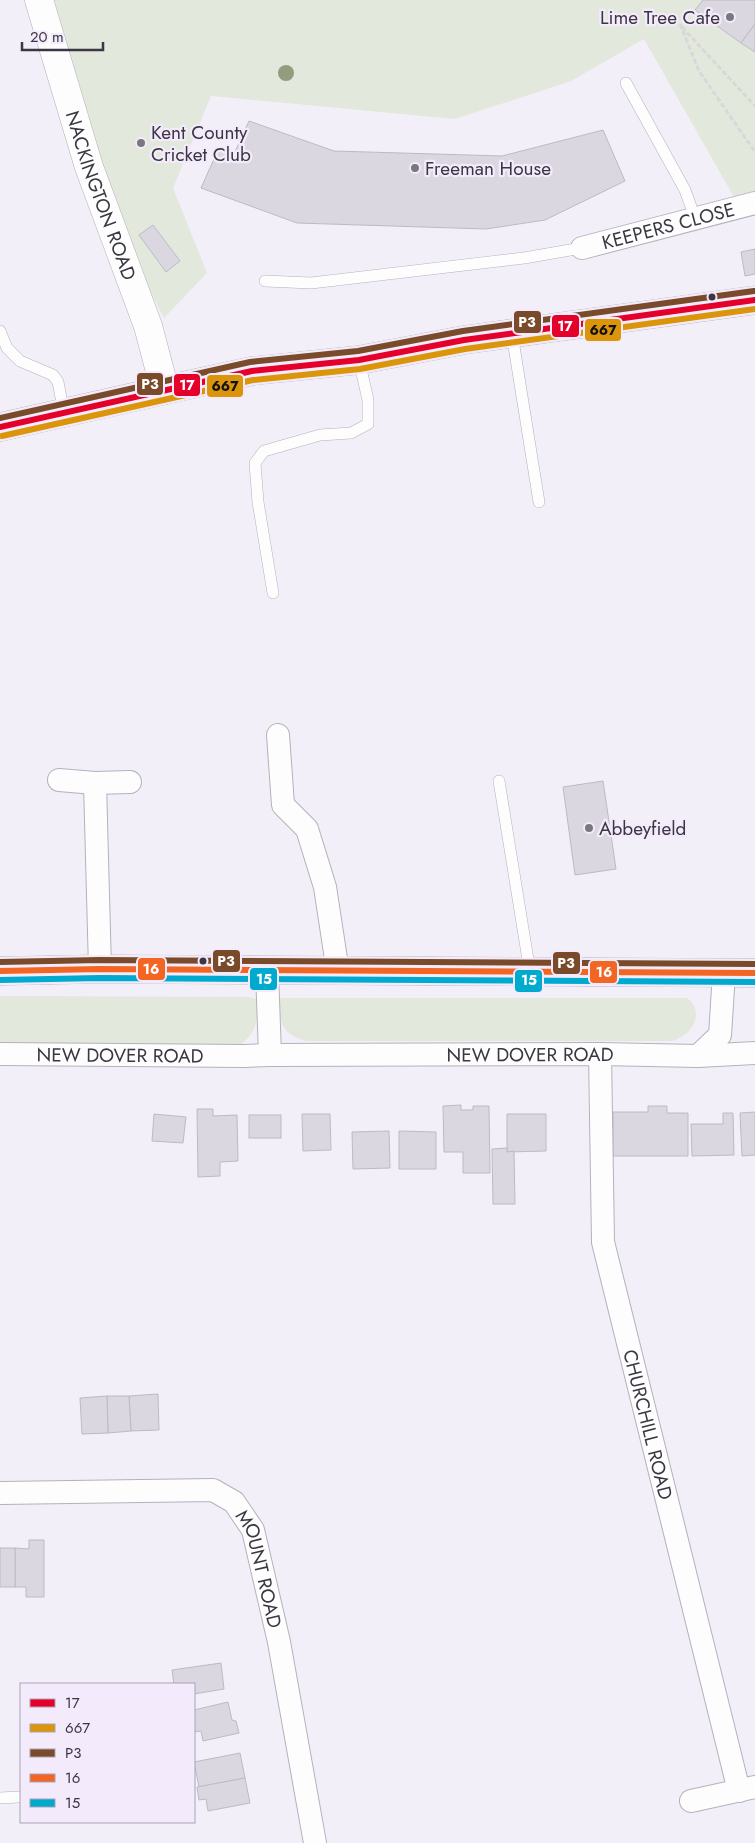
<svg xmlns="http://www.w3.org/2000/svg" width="755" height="1843" font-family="Jost,sans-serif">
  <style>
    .green { fill: #e2e8db }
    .building { fill: #dbd7e0; stroke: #bebac3 }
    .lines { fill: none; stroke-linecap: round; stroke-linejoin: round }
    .service-casing { stroke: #b5b1ba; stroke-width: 12 }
    .minor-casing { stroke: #b5b1ba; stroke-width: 24 }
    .tertiary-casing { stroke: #b5b1ba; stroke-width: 29 }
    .secondary-casing { stroke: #b5b1ba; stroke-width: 29 }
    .primary-casing { stroke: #b5b1ba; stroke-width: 29 }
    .path { stroke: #d9d7da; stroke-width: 3; stroke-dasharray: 5 2.5; stroke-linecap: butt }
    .service { stroke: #fdfdfe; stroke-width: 11 }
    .minor { stroke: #fdfdfe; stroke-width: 22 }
    .tertiary { stroke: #fdfdfe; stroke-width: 28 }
    .secondary { stroke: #fdfdfe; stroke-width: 28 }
    .primary { stroke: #fdfdfe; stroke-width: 28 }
    .bus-1-casing { stroke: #f3ebfc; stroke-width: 10 }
    .bus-2-casing { stroke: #f3ebfc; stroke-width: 10 }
    .bus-3-casing { stroke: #f3ebfc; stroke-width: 10 }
    .bus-4-casing { stroke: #f3ebfc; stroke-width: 10 }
    .bus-5-casing { stroke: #f3ebfc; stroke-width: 10 }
    .bus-1 { stroke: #e4002b; stroke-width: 6 }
    .bus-2 { stroke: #db950a; stroke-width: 6 }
    .bus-3 { stroke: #7a4b2a; stroke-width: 6 }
    .bus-4 { stroke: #f26522; stroke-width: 6 }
    .bus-5 { stroke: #00a9ce; stroke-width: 6 }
    .tree { fill: #939d7d }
    .poi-dot { fill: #7b7781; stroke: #f3ebfc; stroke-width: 2 }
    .bus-dot { fill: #3b3641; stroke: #f3ebfc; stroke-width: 2 }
    .labels { text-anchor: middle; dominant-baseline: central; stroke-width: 4.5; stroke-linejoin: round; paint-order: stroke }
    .poi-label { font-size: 19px; fill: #3b3641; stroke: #f3ebfc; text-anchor: start }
    .street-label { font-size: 19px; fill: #3b3641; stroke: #f3ebfc }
    .line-badge { stroke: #f3ebfc; stroke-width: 2 }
    .badge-label { font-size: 14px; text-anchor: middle; font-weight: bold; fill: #fff }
    .pale-badge-label { font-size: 14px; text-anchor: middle; font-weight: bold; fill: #111 }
  </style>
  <rect width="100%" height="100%" fill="#f3eff8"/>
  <g class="green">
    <polygon points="49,0 755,0 755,191 734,197 644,39 571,81 455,119 211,96 173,188 207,273 164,318 123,238"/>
    <path d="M 0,996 L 249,997 L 259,1000 C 258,1020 256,1035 238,1046 L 0,1045 Z"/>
    <path d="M 279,998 L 687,998 C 706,1012 692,1037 671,1041 L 306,1041 C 282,1035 278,1021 279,998 Z"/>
  </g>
  <g class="building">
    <polygon points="703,0 755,0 755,24 741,43 695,10"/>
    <polygon points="755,24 755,52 741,43"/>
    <polygon points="249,121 334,151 502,156 603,130 625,181 545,220 486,229 297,223 201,188 218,150 234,154"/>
    <polygon points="153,225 180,261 166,272 139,235"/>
    <polygon points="755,249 755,274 745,276 741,252"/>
    <polygon points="603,781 616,869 575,875 563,787"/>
    <polygon points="461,1105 461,1110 473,1110 473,1106 489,1106 490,1173 463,1173 463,1152 444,1152 443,1106"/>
    <polygon points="648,1106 667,1106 667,1113 688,1113 688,1156 613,1156 613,1112 648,1112"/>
    <polygon points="197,1109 213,1109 213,1116 237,1115 238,1161 220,1162 220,1176 198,1177"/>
    <polygon points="755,1112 755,1155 742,1156 740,1113"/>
    <polygon points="723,1113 733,1113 734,1155 692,1156 691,1124 723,1124"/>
    <polygon points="154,1114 186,1117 183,1143 152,1141"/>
    <polygon points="302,1114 330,1114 331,1150 303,1151"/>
    <polygon points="507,1114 546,1114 546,1151 507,1152"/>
    <rect x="249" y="1115" width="32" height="23"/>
    <polygon points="389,1131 390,1168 353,1169 352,1132"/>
    <polygon points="399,1131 436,1132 436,1169 399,1169"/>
    <polygon points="507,1148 507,1152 514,1151 515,1204 493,1204 492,1149"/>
    <polygon points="158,1394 159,1430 131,1431 129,1396"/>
    <polygon points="107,1396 129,1396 131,1431 108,1433"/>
    <polygon points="107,1396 108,1433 82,1434 80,1398"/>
    <polygon points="29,1540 44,1540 44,1597 26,1597 26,1587 15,1587 15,1548 29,1549"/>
    <rect x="0" y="1548" width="15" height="39"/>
    <polygon points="221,1663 224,1689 194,1694 194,1684 174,1684 172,1670"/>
    <polygon points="228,1702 232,1720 236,1721 239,1733 203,1741 201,1731 194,1732 194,1710"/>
    <polygon points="240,1753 245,1778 199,1787 194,1762"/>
    <polygon points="245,1778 250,1803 208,1811 206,1799 199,1800 197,1787"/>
  </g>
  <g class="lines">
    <defs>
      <g id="service">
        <polyline points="626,83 685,190 695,218"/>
        <polyline points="265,281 311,283 524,258 582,248"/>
        <polyline points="0,331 7,348 20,361 53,375 58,382 64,413"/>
        <polyline points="512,334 539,502"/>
        <polyline points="273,593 258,502 255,463 264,451 320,435 351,433 368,424 368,400 359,360"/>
        <polyline points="499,781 530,972"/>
        <polyline points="0,1798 18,1797"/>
      </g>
      <g id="minor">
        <path id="s1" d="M 582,248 L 755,203"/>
        <polyline points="278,735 283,805 307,829 325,887 338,972"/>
        <polyline points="59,780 95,783 130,782"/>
        <polyline points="95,783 100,969"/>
        <polyline points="267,971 270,1055"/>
        <path id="s2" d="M 0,1054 L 244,1056 L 270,1055 L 600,1054 L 698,1056 L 720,1035 L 724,973"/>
        <path id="s3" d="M 600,1054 L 603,1242 L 739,1791"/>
        <polyline points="698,1056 755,1053"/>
        <path id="s4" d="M 0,1493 L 213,1490 L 234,1502 L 253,1530 L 279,1642 L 315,1843"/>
        <polyline points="691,1801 755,1787"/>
      </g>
      <polyline id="tertiary" points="0,427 165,390"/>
      <g id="secondary">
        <path id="s5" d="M 39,0 L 89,167 L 148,326 L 165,390 L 252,371 L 359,360 L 464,340 L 755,300"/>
      </g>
      <polyline id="primary" points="0,971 100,969 755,973"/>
    </defs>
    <use href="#service" class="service-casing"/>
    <use href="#minor" class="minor-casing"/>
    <use href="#tertiary" class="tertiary-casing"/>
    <use href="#secondary" class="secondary-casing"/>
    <use href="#primary" class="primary-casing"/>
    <g class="path">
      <polyline points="680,24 699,71 755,152"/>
      <polyline points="682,27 755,106"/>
    </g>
    <use href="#service" class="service"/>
    <use href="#minor" class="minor"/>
    <use href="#tertiary" class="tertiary"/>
    <use href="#secondary" class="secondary"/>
    <use href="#primary" class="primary"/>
    <defs>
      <polyline id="bus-1" points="0,427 252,371 359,360 464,340 755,300"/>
      <polyline id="bus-2" points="2,436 253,380 360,369 465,349 755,309"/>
      <g id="bus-3">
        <polyline points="0,418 250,362 358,351 463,331 754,291"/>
        <polyline points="0,962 100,960 755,964"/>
      </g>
      <polyline id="bus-4" points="0,971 100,969 755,973"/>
      <polyline id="bus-5" points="0,980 100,978 755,982"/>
    </defs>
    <use href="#bus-1" class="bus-1-casing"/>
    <use href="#bus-2" class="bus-2-casing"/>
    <use href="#bus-3" class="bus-3-casing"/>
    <use href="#bus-4" class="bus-4-casing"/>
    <use href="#bus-5" class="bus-5-casing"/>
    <use href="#bus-1" class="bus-1"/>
    <use href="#bus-2" class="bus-2"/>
    <use href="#bus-3" class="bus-3"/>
    <use href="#bus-4" class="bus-4"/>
    <use href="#bus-5" class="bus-5"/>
  </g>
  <circle class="tree" cx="286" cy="73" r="8"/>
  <g class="poi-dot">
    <circle cx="730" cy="17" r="5"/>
    <circle cx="141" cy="143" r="5"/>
    <circle cx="415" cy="168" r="5"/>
    <circle cx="589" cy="828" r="5"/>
  </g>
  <g class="bus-dot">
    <circle cx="712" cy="297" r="4.5"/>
    <circle cx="203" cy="961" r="4.5"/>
  </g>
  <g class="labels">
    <g class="poi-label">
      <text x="720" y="17" text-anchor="end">Lime Tree Cafe</text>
      <text x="151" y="132">Kent County<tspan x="151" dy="22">Cricket Club</tspan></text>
      <text x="425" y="168">Freeman House</text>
      <text x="599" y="828">Abbeyfield</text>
    </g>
    <g class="street-label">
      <text stroke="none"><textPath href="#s5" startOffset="205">NACKINGTON ROAD</textPath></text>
      <text stroke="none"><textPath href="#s1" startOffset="89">KEEPERS CLOSE</textPath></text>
      <text stroke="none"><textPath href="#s2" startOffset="120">NEW DOVER ROAD</textPath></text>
      <text stroke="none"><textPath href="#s2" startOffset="530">NEW DOVER ROAD</textPath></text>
      <text stroke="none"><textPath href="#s3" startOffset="376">CHURCHILL ROAD</textPath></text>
      <text stroke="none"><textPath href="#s4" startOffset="310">MOUNT ROAD</textPath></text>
    </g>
  </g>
  <g class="line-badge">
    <rect x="513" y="310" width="29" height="24" rx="5" fill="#7a4b2a"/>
    <rect x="551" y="314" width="29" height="24" rx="5" fill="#e4002b"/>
    <rect x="584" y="318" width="38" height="24" rx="5" fill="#db950a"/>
    <rect x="136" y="372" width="28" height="24" rx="5" fill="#7a4b2a"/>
    <rect x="173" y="373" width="28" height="24" rx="5" fill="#e4002b"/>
    <rect x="206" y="374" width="38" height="24" rx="5" fill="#db950a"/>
    <rect x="212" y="949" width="29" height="24" rx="5" fill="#7a4b2a"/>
    <rect x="552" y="951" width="29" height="24" rx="5" fill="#7a4b2a"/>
    <rect x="137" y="957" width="29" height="24" rx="5" fill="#f26522"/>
    <rect x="589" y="960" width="29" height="24" rx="5" fill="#f26522"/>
    <rect x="249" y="967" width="29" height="24" rx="5" fill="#00a9ce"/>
    <rect x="514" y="969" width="29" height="24" rx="5" fill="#00a9ce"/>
  </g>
  <g class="badge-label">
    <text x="527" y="327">P3</text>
    <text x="565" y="331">17</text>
    <text x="150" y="389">P3</text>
    <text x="187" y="390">17</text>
    <text x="226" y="966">P3</text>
    <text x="566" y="968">P3</text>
    <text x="151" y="974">16</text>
    <text x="604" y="977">16</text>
    <text x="264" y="984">15</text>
    <text x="529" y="985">15</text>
  </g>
  <g class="pale-badge-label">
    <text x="603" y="335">667</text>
    <text x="225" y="391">667</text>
  </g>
  <rect x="20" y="1683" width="175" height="140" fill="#f3ebfc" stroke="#a9a3b1"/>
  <rect x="30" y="1699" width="25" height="8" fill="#e4002b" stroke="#a9a3b1"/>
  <text x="65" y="1708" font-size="15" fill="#3b3641">17</text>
  <rect x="30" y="1724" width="25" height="8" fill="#db950a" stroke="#a9a3b1"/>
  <text x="65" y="1733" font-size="15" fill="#3b3641">667</text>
  <rect x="30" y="1749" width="25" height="8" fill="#7a4b2a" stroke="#a9a3b1"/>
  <text x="65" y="1758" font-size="15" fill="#3b3641">P3</text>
  <rect x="30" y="1774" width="25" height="8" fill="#f26522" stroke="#a9a3b1"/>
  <text x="65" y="1783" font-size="15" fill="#3b3641">16</text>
  <rect x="30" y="1799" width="25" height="8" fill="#00a9ce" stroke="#a9a3b1"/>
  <text x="65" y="1808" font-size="15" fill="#3b3641">15</text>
  <path d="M22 42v8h81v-8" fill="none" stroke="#3b3641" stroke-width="2.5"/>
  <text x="30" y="42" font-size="15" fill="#3b3641" stroke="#f3ebfc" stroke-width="4" paint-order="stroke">20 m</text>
</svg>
